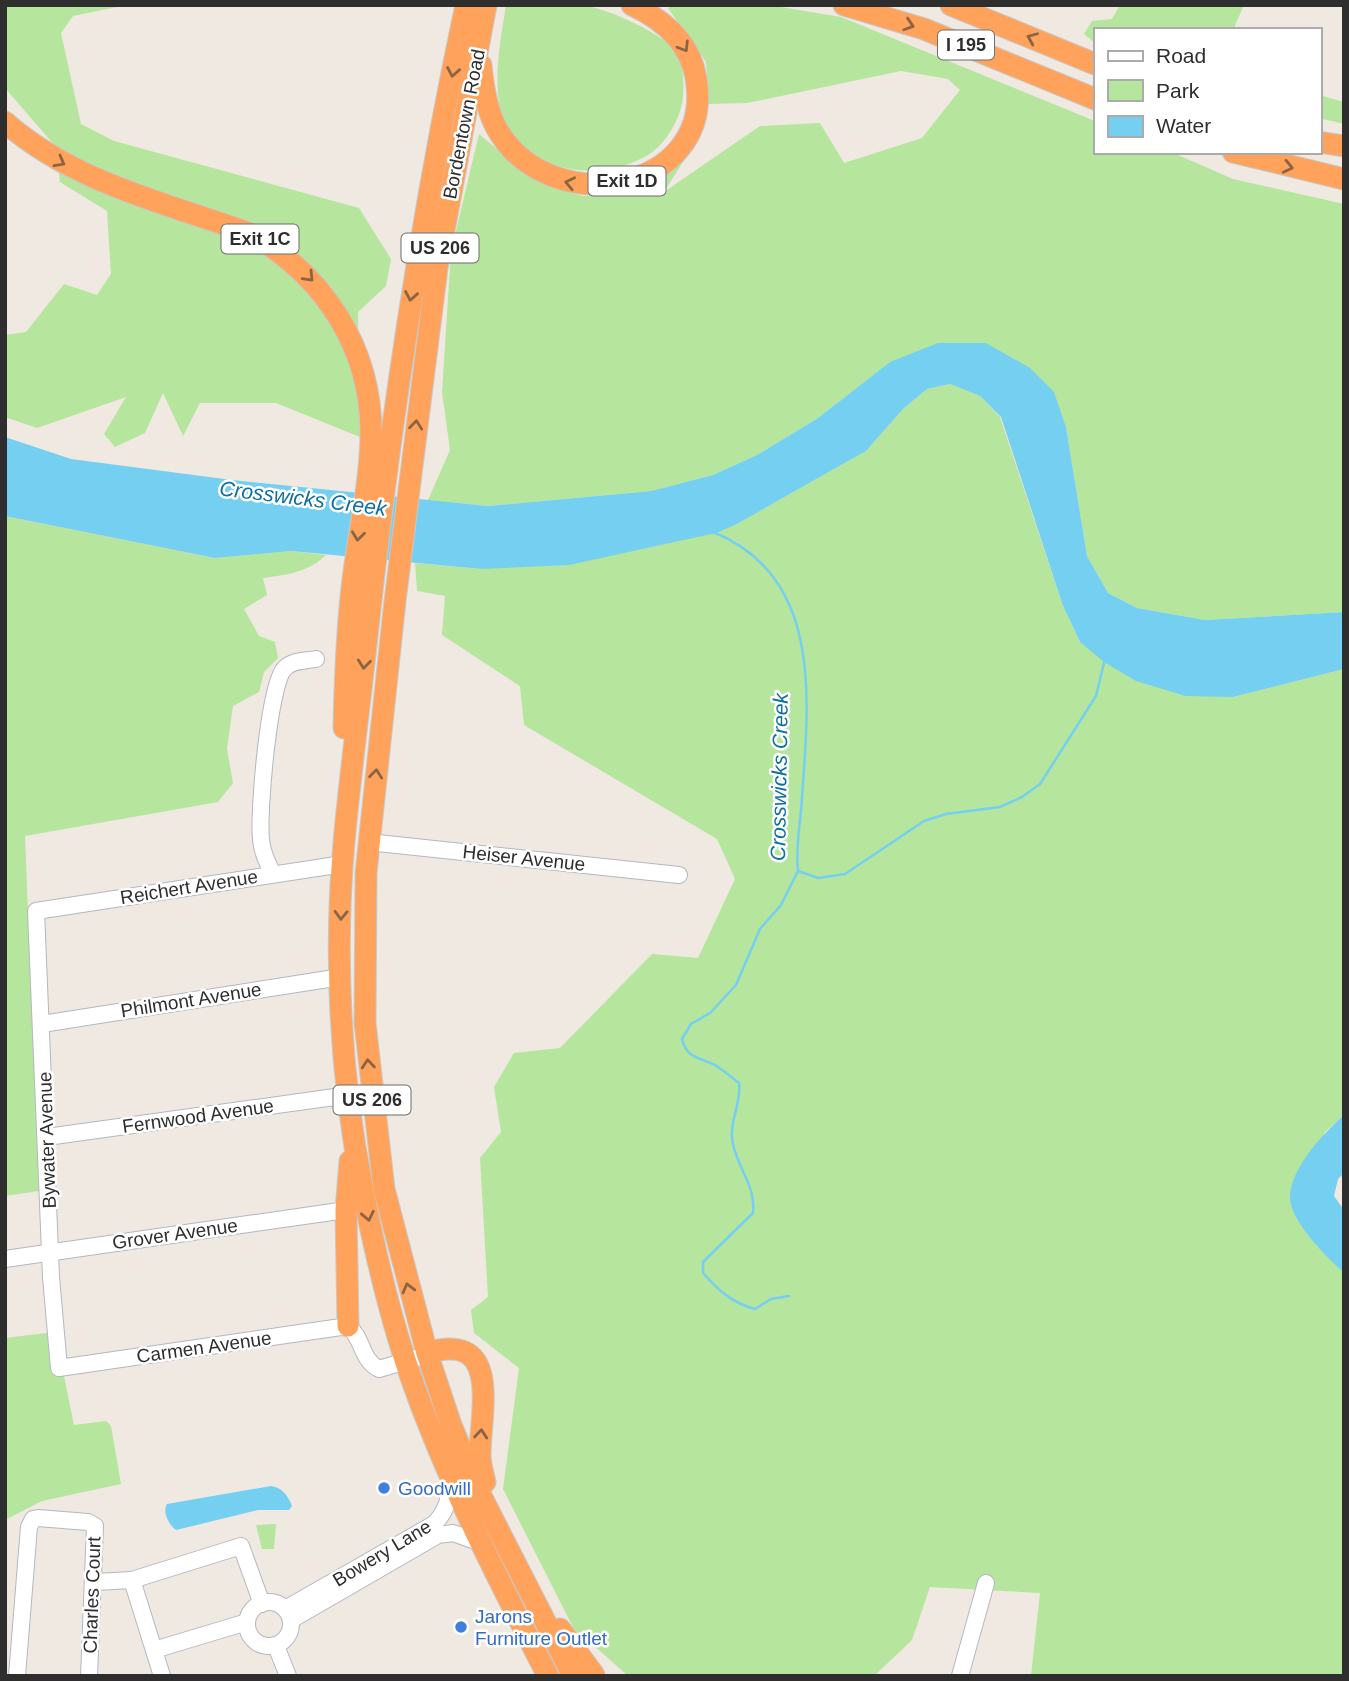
<svg xmlns="http://www.w3.org/2000/svg" width="1349" height="1681" font-family="Helvetica,sans-serif">
  <style>
    .green { fill: #b6e59e }
    .water { fill: #75cff0 }
    .lines { fill: none; stroke-linecap: round; stroke-linejoin: round }
    .stream { stroke: #75cff0; stroke-width: 2.5 }
    .minor-casing { stroke: #b4b7c1; stroke-width: 18 }
    .highway-casing { stroke: #c9c9c9; stroke-width: 23 }
    .minor { stroke: #fff; stroke-width: 16 }
    .highway { stroke: #ffa35c; stroke-width: 21 }
    .oneway { stroke: #8c6343 }
    .shop-dot { fill: #3f7fe0; stroke: #fff; stroke-width: 2.5 }
    .labels { text-anchor: middle; dominant-baseline: central; stroke-width: 5; stroke-linejoin: round; paint-order: stroke }
    .shield { fill: #fff; stroke: #6d6d6d; stroke-width: 2 }
    .shield-label { font-size: 18px; font-weight: bold; fill: #2e2e2e }
    .street-label { font-size: 19px; fill: #2e2e2e; stroke: #fff }
    .shop-label { font-size: 19px; fill: #366cbe; stroke: #fff; text-anchor: start }
    .water-label { font-size: 21px; font-style: italic; fill: #0d6fa3; stroke: #fff }
  </style>
  <rect width="100%" height="100%" fill="#efe9e1"/>
  <g class="green">
    <polygon points="5,5 127,5 73,16 61,33 81,124 114,141 359,208 391,259 386,286 358,312 360,437 276,403 200,403 183,436 163,393 145,433 115,447 104,434 126,397 37,428 5,417 5,335 26,332 64,284 97,295 111,274 107,211 60,182 56,147 5,88"/>
    <path d="M 506,5 C 532,5 560,2 586,6 C 608,9 656,31 672,47 C 684,60 684,81 683,97 C 681,118 666,144 648,155 C 602,182 535,175 507,126 C 489,96 501,38 506,5 Z"/>
    <polygon points="674,5 769,5 841,17 1095,121 1095,152 1171,152 1233,179 1344,204 1344,612 1205,620 1137,608 1108,593 1087,556 1066,427 1054,393 890,362 818,418 757,455 713,475 651,491 488,506 428,500 450,450 442,392 451,252 479,134 534,180 583,196 626,191 665,171 694,144 664,192 760,126 820,123 844,163 922,138 960,90 948,79 901,71 747,103 709,104 706,62 668,8"/>
    <polygon points="1120,5 1244,5 1233,30 1095,30 1095,43 1084,34 1092,21 1112,19"/>
    <polygon points="1319,95 1344,102 1344,124 1319,118"/>
    <polygon points="950,384 980,396 1000,417 1063,606 1080,642 1233,697 1344,669 1344,1115 1325,1132 1296,1217 1317,1246 1344,1273 1344,1676 1031,1676 1040,1593 930,1587 912,1640 874,1676 628,1676 591,1643 583,1647 503,1489 519,1368 474,1333 471,1310 488,1297 480,1158 501,1132 494,1087 514,1053 560,1048 652,954 698,958 735,879 717,839 524,725 520,686 442,635 445,596 417,591 415,563 481,569 737,524 866,451 903,409 927,389"/>
    <path d="M 5,516 L 215,558 L 291,551 L 326,555 C 309,572 286,575 263,578 L 267,595 L 244,609 L 259,636 L 275,642 L 278,658 L 264,672 L 259,692 L 233,706 L 227,749 L 233,783 L 218,802 L 25,836 L 39,1191 L 5,1196 Z"/>
    <polygon points="55,1332 74,1425 106,1421 111,1426 121,1484 42,1501 5,1520 5,1338"/>
    <polygon points="276,1524 274,1549 262,1549 256,1525"/>
  </g>
  <g class="water">
    <polygon points="938,343 986,343 1030,368 1054,392 1066,427 1087,556 1108,593 1137,608 1205,620 1344,612 1344,669 1233,697 1186,696 1136,681 1104,662 1080,642 1063,606 1001,417 980,396 950,384 927,389 903,409 866,451 737,524 716,533 569,565 481,569 291,551 215,558 5,516 5,437 71,459 232,480 488,506 651,491 713,475 757,455 818,418 890,362"/>
    <path d="M 1344,1115 L 1344,1173 L 1338,1179 L 1334,1196 L 1344,1210 L 1344,1273 C 1327,1257 1287,1219 1290,1194 C 1294,1164 1323,1134 1344,1115 Z"/>
    <path d="M 271,1486 C 283,1488 288,1496 292,1506 L 289,1510 L 258,1510 L 176,1530 C 169,1525 162,1512 167,1504 Z"/>
  </g>
  <g class="lines">
    <g class="stream">
      <path d="M 713,532 C 823,576 809,699 802,797 C 801,822 795,845 798,871"/>
      <polyline points="798,871 818,878 845,874 924,821 946,814 1000,807 1022,797 1040,784 1096,696 1105,659"/>
      <path d="M 789,1296 L 771,1299 L 755,1309 C 732,1303 718,1290 703,1273 L 703,1262 L 753,1213 C 756,1186 738,1169 733,1144 C 728,1123 742,1102 739,1083 C 731,1077 723,1070 715,1065 C 699,1057 687,1059 682,1039 L 691,1024 L 710,1013 L 736,985 L 760,929 L 781,905 L 798,871"/>
    </g>
    <defs>
      <g id="minor">
        <polyline points="368,842 679,875"/>
        <path d="M 343,864 L 36,911 L 51,1277 L 59,1368 L 348,1326 C 364,1339 360,1359 379,1369 L 416,1358"/>
        <path d="M 273,874 C 267,862 262,852 261,839 C 258,814 269,682 285,668 C 293,660 305,661 316,659"/>
        <polyline points="42,1024 341,977"/>
        <polyline points="47,1137 349,1095"/>
        <polyline points="5,1259 346,1210"/>
        <polyline points="95,1582 132,1580"/>
        <circle cx="269" cy="1624" r="22"/>
        <path d="M 285,1609 L 434,1524 C 448,1510 449,1498 451,1479"/>
        <polyline points="291,1620 438,1535 453,1533 481,1543"/>
        <polyline points="276,1646 288,1676"/>
        <polyline points="154,1650 247,1622"/>
        <polyline points="17,1676 29,1527 33,1519 38,1518 88,1522 95,1526 89,1676"/>
        <polyline points="162,1676 132,1580 241,1546 262,1604"/>
        <polyline points="960,1676 986,1583"/>
      </g>
      <g id="highway">
        <path d="M 466,5 C 421,216 389,430 366,645 C 359,710 350,776 344,842 C 334,954 340,1075 362,1186 C 375,1253 391,1322 414,1386 C 450,1486 499,1581 548,1676"/>
        <polyline points="486,5 437,268 395,601 366,873 365,1023 384,1189 427,1353 451,1425 478,1490 573,1676"/>
        <polyline points="844,5 924,29 1095,99"/>
        <polyline points="951,5 1095,64"/>
        <path d="M 481,65 C 483,86 486,108 496,127 C 547,222 716,193 696,78 C 690,42 664,20 632,5"/>
        <path d="M 5,122 C 73,182 165,203 249,233 C 324,275 372,348 371,436 C 370,483 359,532 353,579 C 347,628 345,678 344,728"/>
        <polyline points="1319,142 1344,146"/>
        <polyline points="1233,152 1344,179"/>
        <polyline points="348,1326 346,1210 350,1161"/>
        <path d="M 427,1353 C 503,1330 480,1413 480,1455 C 480,1464 483,1473 485,1482"/>
        <polyline points="560,1629 594,1675"/>
      </g>
    </defs>
    <use href="#minor" class="minor-casing"/>
    <use href="#highway" class="highway-casing"/>
    <use href="#minor" class="minor"/>
    <use href="#highway" class="highway"/>
  </g>
  <defs><path id="oneway-chevron" d="M-2-3.5L2.5 0L-2 3.5" fill="none" stroke-width="1.6" stroke-linecap="round" stroke-linejoin="round" transform="scale(1.75)"/></defs>
  <g class="oneway">
    <use href="#oneway-chevron" transform="translate(909 25) rotate(18)"/>
    <use href="#oneway-chevron" transform="translate(1032 38) rotate(-157)"/>
    <use href="#oneway-chevron" transform="translate(684 47) rotate(58)"/>
    <use href="#oneway-chevron" transform="translate(453 72) rotate(100)"/>
    <use href="#oneway-chevron" transform="translate(60 162) rotate(29)"/>
    <use href="#oneway-chevron" transform="translate(1288 167) rotate(13)"/>
    <use href="#oneway-chevron" transform="translate(570 183) rotate(-168)"/>
    <use href="#oneway-chevron" transform="translate(309 277) rotate(46)"/>
    <use href="#oneway-chevron" transform="translate(411 296) rotate(100)"/>
    <use href="#oneway-chevron" transform="translate(416 425) rotate(-84)"/>
    <use href="#oneway-chevron" transform="translate(358 536) rotate(97)"/>
    <use href="#oneway-chevron" transform="translate(364 664) rotate(96)"/>
    <use href="#oneway-chevron" transform="translate(376 774) rotate(-84)"/>
    <use href="#oneway-chevron" transform="translate(341 915) rotate(92)"/>
    <use href="#oneway-chevron" transform="translate(368 1064) rotate(-95)"/>
    <use href="#oneway-chevron" transform="translate(368 1216) rotate(78)"/>
    <use href="#oneway-chevron" transform="translate(408 1288) rotate(-105)"/>
    <use href="#oneway-chevron" transform="translate(481 1434) rotate(-85)"/>
  </g>
  <g class="shop-dot">
    <circle cx="384" cy="1488" r="7"/>
    <circle cx="461" cy="1627" r="7"/>
  </g>
  <g class="labels">
    <g class="shield">
      <rect x="938" y="30.5" width="56" height="29" rx="5"/>
      <rect x="588.5" y="166.5" width="77" height="29" rx="5"/>
      <rect x="221.5" y="224.5" width="77" height="29" rx="5"/>
      <rect x="401.5" y="233.5" width="77" height="29" rx="5"/>
      <rect x="333.5" y="1085.5" width="77" height="29" rx="5"/>
    </g>
    <g class="shield-label">
      <text x="966" y="45">I 195</text>
      <text x="627" y="181">Exit 1D</text>
      <text x="260" y="239">Exit 1C</text>
      <text x="440" y="248">US 206</text>
      <text x="372" y="1100">US 206</text>
    </g>
    <g class="street-label">
      <text transform="translate(464 124) rotate(-79)">Bordentown Road</text>
      <text transform="translate(524 858) rotate(6)">Heiser Avenue</text>
      <text transform="translate(189 887) rotate(-9)">Reichert Avenue</text>
      <text transform="translate(191 1000) rotate(-9)">Philmont Avenue</text>
      <text transform="translate(198 1116) rotate(-8)">Fernwood Avenue</text>
      <text transform="translate(47 1140) rotate(-92)">Bywater Avenue</text>
      <text transform="translate(175 1234) rotate(-8)">Grover Avenue</text>
      <text transform="translate(204 1347) rotate(-8)">Carmen Avenue</text>
      <text transform="translate(382 1553) rotate(-31)">Bowery Lane</text>
      <text transform="translate(92 1595) rotate(-88)">Charles Court</text>
    </g>
    <g class="shop-label">
      <text x="398" y="1488">Goodwill</text>
      <text x="475" y="1616">Jarons<tspan x="475" dy="22">Furniture Outlet</tspan></text>
    </g>
    <g class="water-label">
      <text transform="translate(303 498) rotate(7)">Crosswicks Creek</text>
      <text transform="translate(779 777) rotate(-89)">Crosswicks Creek</text>
    </g>
  </g>
  <rect width="1349" height="1681" fill="none" stroke="#2e2e2e" stroke-width="14"/>
  <rect x="1094" y="28" width="228" height="126" fill="#ffffff" stroke="#ababab" stroke-width="2"/>
  <rect x="1108" y="51" width="35" height="10" fill="#ffffff" stroke="#ababab" stroke-width="2"/>
  <text x="1156" y="63" font-size="21" fill="#2e2e2e">Road</text>
  <rect x="1108" y="80" width="35" height="21" fill="#b6e59e" stroke="#ababab" stroke-width="2"/>
  <text x="1156" y="98" font-size="21" fill="#2e2e2e">Park</text>
  <rect x="1108" y="116" width="35" height="21" fill="#75cff0" stroke="#ababab" stroke-width="2"/>
  <text x="1156" y="133" font-size="21" fill="#2e2e2e">Water</text>
</svg>
